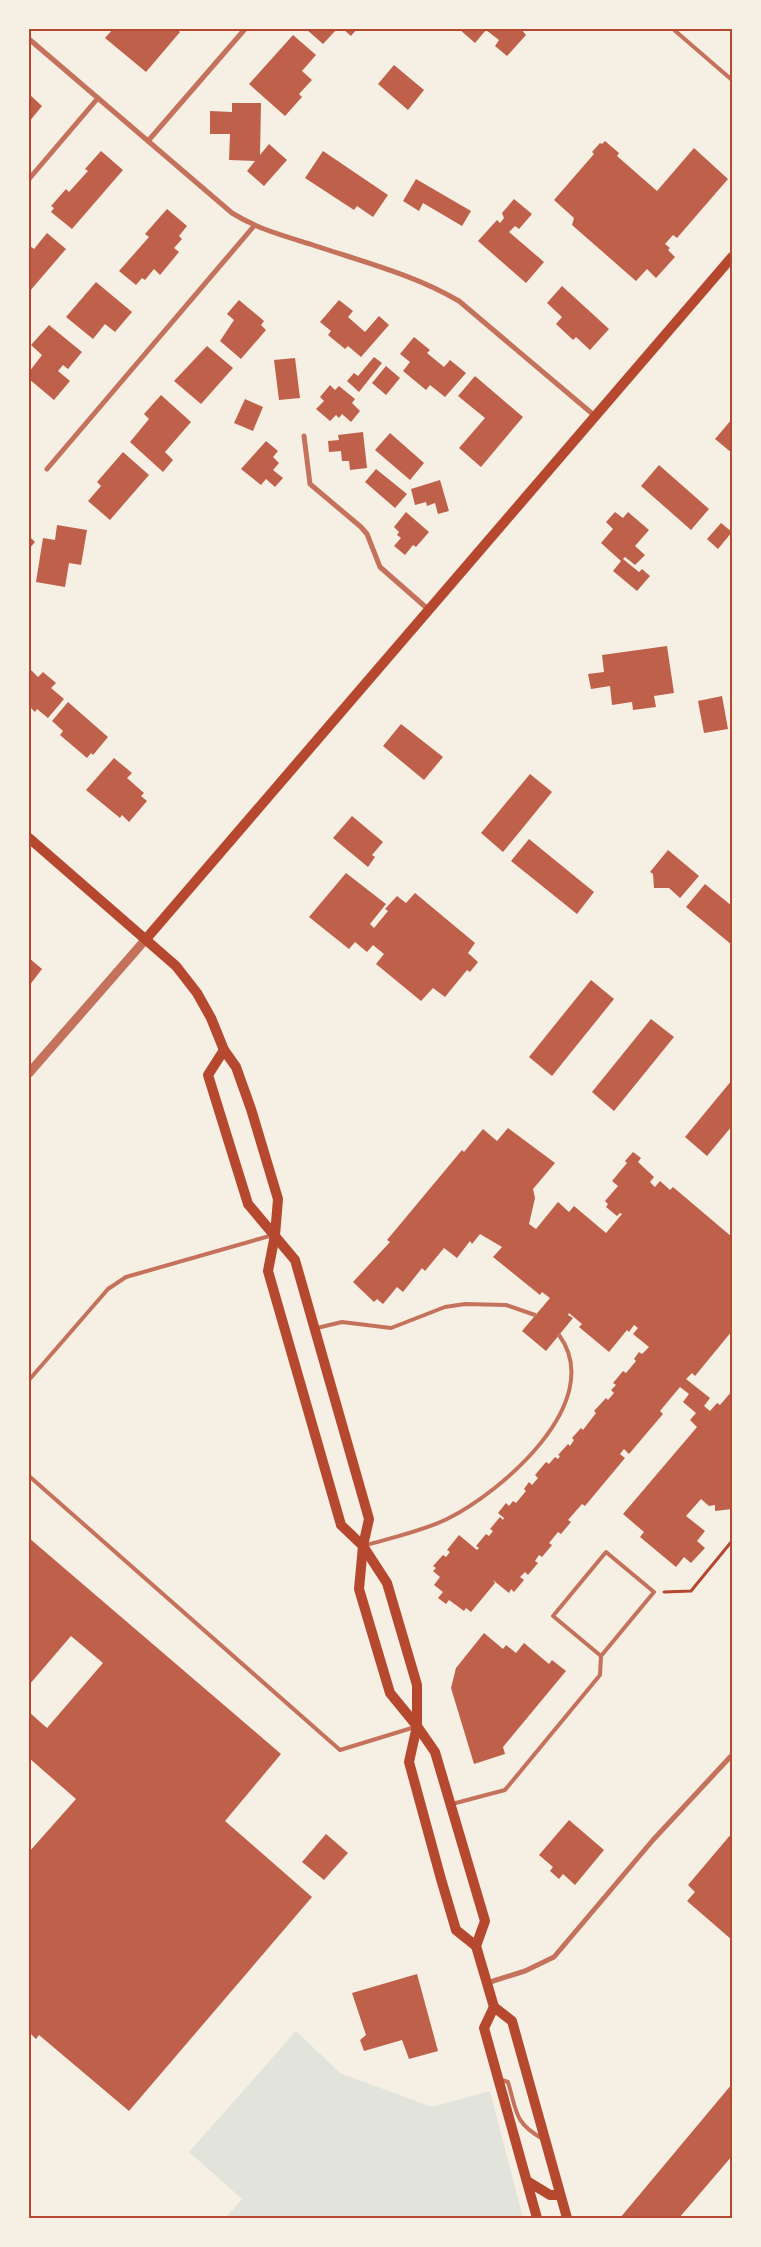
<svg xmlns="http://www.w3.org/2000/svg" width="761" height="2247" font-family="'Asap Condensed',sans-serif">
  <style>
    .green { fill: #e2e4dc }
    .building { fill: #bf614a }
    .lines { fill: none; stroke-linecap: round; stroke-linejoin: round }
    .path { stroke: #b5482f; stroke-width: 3 }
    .service { stroke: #c5725c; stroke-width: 4 }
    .minor { stroke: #c5725c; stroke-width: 5 }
    .tertiary { stroke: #c5725c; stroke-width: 9 }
    .secondary { stroke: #b5482f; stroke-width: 10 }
    .neatline { fill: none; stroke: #b5482f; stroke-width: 2 }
  </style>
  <rect width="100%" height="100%" fill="#f6efe4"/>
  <polygon class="green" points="296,2031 340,2073 432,2107 490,2091 523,2218 225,2218 242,2199 189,2152"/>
  <g class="building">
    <polygon points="113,29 176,29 180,32 146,72 105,38"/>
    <polygon points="306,29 337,29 323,44"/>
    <polygon points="343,29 357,29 351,36"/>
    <polygon points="459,29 521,29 526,35 507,56 495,46 499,40 486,30 475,43"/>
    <polygon points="293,35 316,55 302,71 312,80 299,94 302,97 285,116 249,84"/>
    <polygon points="394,65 424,90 408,110 378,84"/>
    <polygon points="29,94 42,106 29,122"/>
    <polygon points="232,103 261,103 260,155 269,144 287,160 264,186 247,171 255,161 229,160 230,134 210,134 210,111 232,112"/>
    <polygon points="605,141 619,153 617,156 657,191 694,148 728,179 677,238 673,235 665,244 670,248 668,250 675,257 656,278 647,269 636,281 572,225 574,218 554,200 594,154 592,152 600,143 602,144"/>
    <polygon points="101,151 123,170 72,229 51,212 54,208 51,206 66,189 69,192 88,171 85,169"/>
    <polygon points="323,151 388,195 373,217 357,206 354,210 305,178"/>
    <polygon points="416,179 471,211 462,226 423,203 419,211 403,201"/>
    <polygon points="514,199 532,214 519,229 515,226 509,232 544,262 526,283 478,241 497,220 500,223 504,218 502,213"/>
    <polygon points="167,209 187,226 179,236 182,239 174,248 179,252 160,275 154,269 145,280 142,278 136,285 119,271 149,237 145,234"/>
    <polygon points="47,233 66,249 29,292 29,248 30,246 34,249"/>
    <polygon points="96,282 132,312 115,332 105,324 93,339 66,317"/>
    <polygon points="562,286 609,329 590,350 576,337 573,340 556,324 562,317 547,303"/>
    <polygon points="239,300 264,321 261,325 266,330 241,359 220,341 234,320 227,314"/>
    <polygon points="339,300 353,311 348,317 365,332 379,316 389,325 361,357 348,346 345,349 328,335 331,331 320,322"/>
    <polygon points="49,325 82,352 68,369 63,365 58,371 70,381 54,400 29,379 29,372 42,355 31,345"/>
    <polygon points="414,337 430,350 427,353 444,367 450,360 466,373 445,397 430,385 426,390 403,371 410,362 400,354"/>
    <polygon points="207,346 233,368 201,404 174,381"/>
    <polygon points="374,357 382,363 359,392 347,381 354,373 358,376"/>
    <polygon points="295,358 300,398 279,400 274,360"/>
    <polygon points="386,366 400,378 386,395 372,383"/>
    <polygon points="475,376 523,417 481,467 459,448 485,418 458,396"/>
    <polygon points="330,385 335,390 339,386 355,399 352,403 360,411 351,422 342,414 339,418 336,415 330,421 316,409 324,401 320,397"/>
    <polygon points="161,395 191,422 165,452 173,460 163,472 130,442 149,419 144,414"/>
    <polygon points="245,399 263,407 253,431 234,423"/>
    <polygon points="732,419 732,453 715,439"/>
    <polygon points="363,432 367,468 350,470 349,461 342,461 341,451 329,452 328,441 339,440 338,435"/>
    <polygon points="390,433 424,463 410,480 375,450"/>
    <polygon points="266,441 278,451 273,457 279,463 273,470 283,478 275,487 266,479 261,485 241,469"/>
    <polygon points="123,452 149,475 110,520 88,501 101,486 97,482"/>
    <polygon points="659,465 709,509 691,530 641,486"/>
    <polygon points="376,469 407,494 395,508 365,482"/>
    <polygon points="440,480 449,511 438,514 435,503 427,506 426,502 415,505 411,489"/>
    <polygon points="406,512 429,532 416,547 413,545 405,555 394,546 401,538 397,535 399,532 394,527"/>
    <polygon points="615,512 623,518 628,512 649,530 635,546 645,555 635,565 625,557 623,559 639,572 642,569 650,576 637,591 613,571 621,561 601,543 613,529 606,522"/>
    <polygon points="721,523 732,532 718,549 707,539"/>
    <polygon points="57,525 87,530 81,565 69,563 65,587 36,582 43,538 55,540"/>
    <polygon points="29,536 35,542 29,549"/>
    <polygon points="667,646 674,693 654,696 656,707 633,710 632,702 612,705 610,686 591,689 588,674 604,672 602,655"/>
    <polygon points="29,668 38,677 43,672 56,683 51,688 64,699 48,718 37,709 35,712 29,706"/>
    <polygon points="722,696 728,729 704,733 698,701"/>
    <polygon points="68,702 108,737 93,755 91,753 87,758 60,735 63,731 52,721"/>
    <polygon points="401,724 443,757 424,780 383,746"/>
    <polygon points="114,758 132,773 127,778 144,793 141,796 147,801 129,822 122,815 120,818 86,790"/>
    <polygon points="530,774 552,792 503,852 481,833"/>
    <polygon points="352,816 383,842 372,855 375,857 368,867 333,838"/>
    <polygon points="529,839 594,892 577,914 511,861"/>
    <polygon points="668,850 699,876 680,898 669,888 654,888 653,874 650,872"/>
    <polygon points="346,873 386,904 370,924 374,928 388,911 385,909 397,896 406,903 415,893 475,943 468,953 478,962 470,972 467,970 445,997 433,988 421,1001 376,964 384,954 373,945 367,952 355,942 349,949 309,917"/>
    <polygon points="705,884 732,906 732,945 686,907"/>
    <polygon points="29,958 42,969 29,986"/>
    <polygon points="591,980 614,999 552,1076 529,1057"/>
    <polygon points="651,1019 674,1037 614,1111 592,1092"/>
    <polygon points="732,1080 732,1126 707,1156 685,1137"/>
    <polygon points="508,1128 555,1163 533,1189 535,1198 529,1224 536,1229 558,1202 569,1212 574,1206 606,1233 622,1214 620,1213 617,1216 606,1207 608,1204 605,1201 618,1186 612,1181 627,1163 625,1161 633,1152 641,1158 638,1162 654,1177 650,1182 655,1187 660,1181 670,1190 673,1187 732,1237 732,1331 695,1376 692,1373 686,1379 710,1398 704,1406 710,1411 717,1403 720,1405 732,1391 732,1509 715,1511 715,1505 709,1506 701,1499 686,1516 705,1531 697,1541 705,1548 691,1563 684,1557 676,1567 640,1537 644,1532 623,1514 697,1427 690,1420 696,1413 683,1402 689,1394 680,1387 660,1411 663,1414 629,1454 624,1449 620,1454 625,1458 585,1506 582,1504 568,1520 571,1522 561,1534 558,1532 549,1543 552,1545 542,1557 539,1555 535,1561 538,1563 528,1575 525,1572 520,1577 524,1580 514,1592 511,1589 509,1593 493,1580 495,1583 471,1612 466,1608 464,1611 449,1600 446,1604 438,1598 443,1592 434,1585 440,1577 433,1571 436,1568 433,1566 443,1555 446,1557 450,1552 447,1550 459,1535 477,1550 479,1548 476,1546 486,1534 489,1536 493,1531 490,1529 500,1517 503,1520 504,1518 498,1513 506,1503 509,1506 513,1501 516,1503 526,1491 524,1489 529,1482 532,1485 538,1478 535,1475 546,1462 549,1464 555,1457 558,1459 560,1456 558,1455 568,1444 570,1446 574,1440 572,1438 581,1428 583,1430 596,1413 594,1411 606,1398 608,1400 614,1393 611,1390 616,1385 613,1383 623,1371 626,1373 636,1361 634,1359 639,1352 642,1354 649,1347 633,1334 638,1328 634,1325 629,1332 627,1330 609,1352 579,1327 582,1324 569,1313 568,1315 573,1318 546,1351 522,1331 550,1298 542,1292 540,1295 493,1257 502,1247 480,1234 472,1244 470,1241 457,1258 444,1248 425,1271 422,1268 403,1292 397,1287 383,1304 377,1299 374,1302 353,1282 390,1242 387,1240 462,1150 464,1152 483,1129 497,1141"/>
    <polygon points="29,1538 281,1754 225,1821 312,1897 129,2111 39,2035 36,2039 29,2032 29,1852 76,1799 29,1758 29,1712 47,1728 103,1663 71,1636 29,1685"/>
    <polygon points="484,1633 503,1649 506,1645 516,1653 524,1643 549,1664 552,1660 566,1671 503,1747 505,1754 474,1764 451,1688 456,1668"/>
    <polygon points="569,1820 604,1850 575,1885 563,1874 559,1879 550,1871 553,1867 539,1855"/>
    <polygon points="732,1833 732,1940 687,1901 695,1892 688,1885"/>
    <polygon points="326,1834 348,1853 324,1880 302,1862"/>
    <polygon points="417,1974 438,2051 409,2059 402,2040 364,2051 360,2040 366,2035 352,1993"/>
    <polygon points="732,2084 732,2156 679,2218 620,2218"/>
  </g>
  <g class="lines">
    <polyline class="path" points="664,1592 691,1591 732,1541"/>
    <g class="service">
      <polyline points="673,29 732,80"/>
      <polyline points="317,1328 342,1322 391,1328 445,1307 465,1304 506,1305 535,1315"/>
      <polyline points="29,1380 108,1289 126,1277 273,1235"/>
      <polyline points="29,1476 340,1750 415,1727"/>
      <path d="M 363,1546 C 390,1538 423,1531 447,1519 C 500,1493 608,1402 559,1335"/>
      <polyline points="452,1804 505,1790 600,1675 601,1656 654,1592 606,1552 553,1616 601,1656"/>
      <path d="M 499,2079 L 508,2082 C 517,2112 514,2123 543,2139"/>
    </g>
    <g class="minor">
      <path d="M 29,39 L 232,213 C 258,229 281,235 310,244 C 360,261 413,274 459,301 L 595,416"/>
      <polyline points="148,141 245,29"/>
      <polyline points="29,179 98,98"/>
      <polyline points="304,436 310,484 361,527 367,534 380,567 429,610"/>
      <polyline points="47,469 254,226"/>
      <polyline points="487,1983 525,1971 554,1957 653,1840 732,1755"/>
    </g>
    <polyline class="tertiary" points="29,1073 146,939"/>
    <g class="secondary">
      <polyline points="29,838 176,966 197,993 211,1018 224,1050 236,1067 251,1109 278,1199 275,1235 268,1271 341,1525 363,1546 387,1583 417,1685 417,1726 409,1762 441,1879 456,1930 476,1946 494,2007 512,2021 567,2218"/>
      <polyline points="146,939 732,257"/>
      <polyline points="224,1050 208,1075 248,1204 295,1260 369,1519 363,1546 359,1589 390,1693 417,1726 435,1752 485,1921 476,1946"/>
      <polyline points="494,2007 484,2028 537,2218"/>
      <polyline points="527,2181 550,2195 560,2195"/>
    </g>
  </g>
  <rect width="761" height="2247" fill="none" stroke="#f6efe4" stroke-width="60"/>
  <rect x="30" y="30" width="701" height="2187" class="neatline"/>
</svg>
